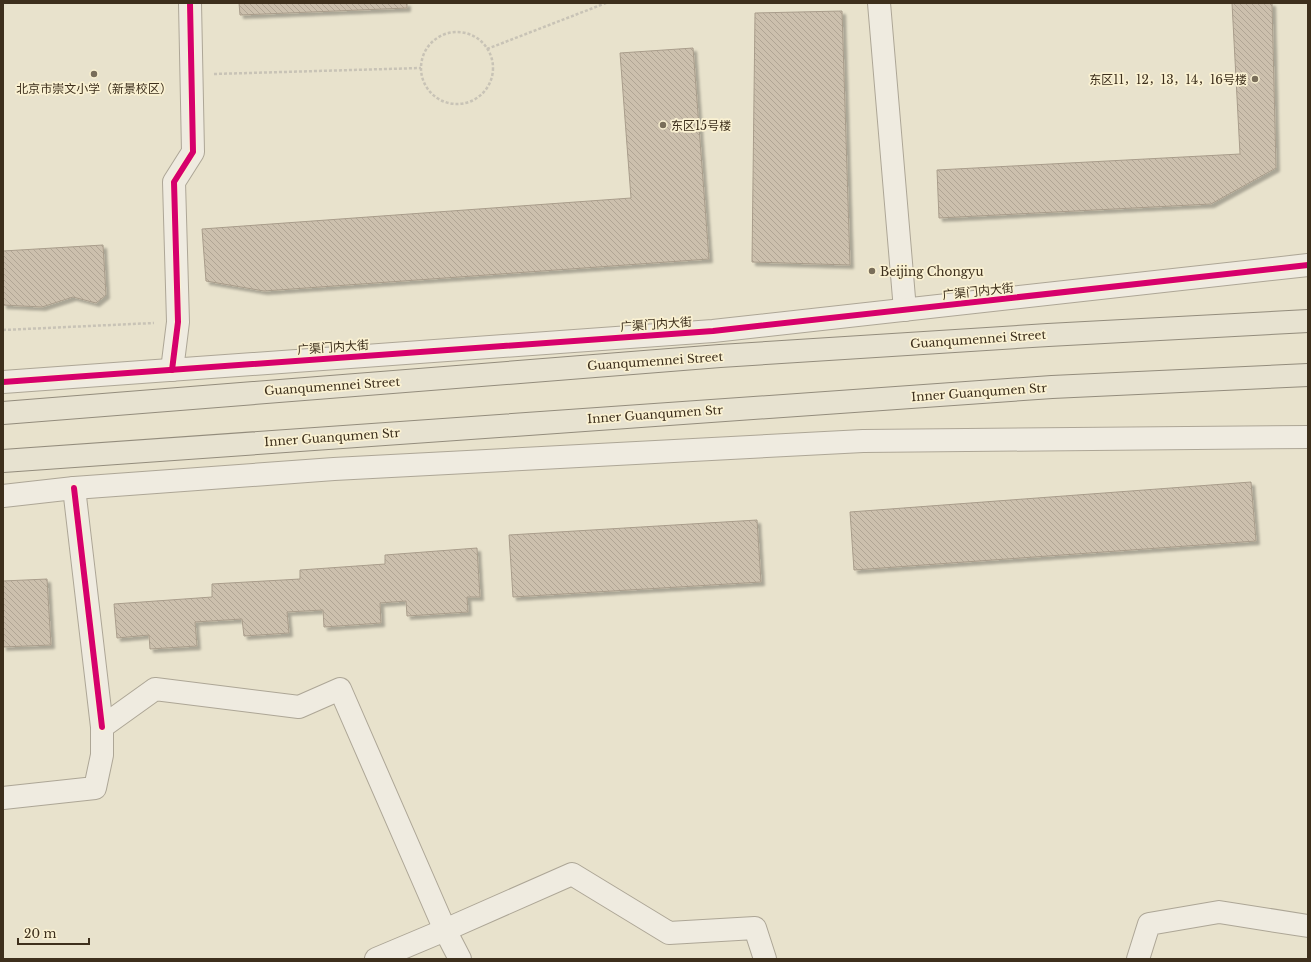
<svg xmlns="http://www.w3.org/2000/svg" width="1311" height="962" font-family="'Libre Baskerville','Noto Sans SC',serif">
  <style>
    .building { fill: url(#building-back-hatch); stroke: #a99d8b; filter: url(#shadow) }
    .lines { fill: none; stroke-linecap: round; stroke-linejoin: round }
    .minor-casing { stroke: #ada696; stroke-width: 24 }
    .major-casing { stroke: #938c7c; stroke-width: 24 }
    .path { stroke: #c8c3b6; stroke-width: 2.5; stroke-dasharray: 3 2; stroke-linecap: butt }
    .minor { stroke: #efebe0; stroke-width: 22 }
    .major { stroke: #e7e2d0; stroke-width: 22 }
    .cycleway-casing { stroke: #faf1d2; stroke-width: 8 }
    .cycleway { stroke: #d6006c; stroke-width: 6 }
    .poi-dot { fill: #796e5a; stroke: #faf1d2; stroke-width: 1.5 }
    .labels { text-anchor: middle; dominant-baseline: central; stroke-width: 3.5; stroke-linejoin: round; paint-order: stroke }
    .poi-label { font-size: 12px; fill: #3d2f1c; stroke: #faf1d2; text-anchor: start }
    .street-label { font-size: 12px; fill: #3d2f1c; stroke: #faf1d2 }
  </style>
  <defs>
    <pattern id="building-back-hatch" width="6" height="6" patternUnits="userSpaceOnUse"><rect width="6" height="6" fill="#ccc0ad"/><path d="M-1 5l2 2M0 0l6 6M5-1l2 2" fill="none" stroke="#b0a594"/></pattern>
    <filter id="shadow"><feDropShadow dx="3.5" dy="3.5" stdDeviation="1" flood-color="#0004"/></filter>
  </defs>
  <rect width="100%" height="100%" fill="#e8e2cc"/>
  <g class="building">
    <polygon points="239,3 407,3 407,8 240,15"/>
    <polygon points="1232,3 1272,3 1276,168 1211,204 939,218 937,170 1240,154"/>
    <polygon points="842,11 850,265 752,262 755,13"/>
    <polygon points="693,48 709,259 264,291 206,281 202,229 631,198 620,53"/>
    <polygon points="103,245 106,295 96,303 73,297 42,307 3,305 3,251"/>
    <polygon points="1251,482 1256,541 854,570 850,512"/>
    <polygon points="757,520 761,582 513,597 509,535"/>
    <polygon points="477,548 480,597 467,597 468,612 407,616 406,601 380,603 381,623 324,627 323,610 287,612 289,633 244,636 242,619 195,622 197,646 150,649 149,635 117,638 114,604 212,597 212,584 300,579 300,570 385,564 385,555"/>
    <polygon points="47,579 51,645 3,647 3,581"/>
  </g>
  <g class="lines">
    <defs>
      <g id="minor">
        <polyline points="879,3 905,310"/>
        <polyline points="172,370 178,322 174,182 193,152 190,3"/>
        <polyline points="3,382 713,331 1308,265"/>
        <polyline points="74,488 102,727"/>
        <polyline points="3,496 74,488 334,469 863,441 1308,437"/>
        <polyline points="3,798 95,788 102,755 102,727 155,689 299,707 340,689 445,930 460,959"/>
        <polyline points="376,959 445,930 572,874 669,933 755,928 765,959"/>
        <polyline points="1138,959 1149,924 1219,912 1308,926"/>
      </g>
      <g id="major">
        <polyline points="3,413 720,356 1048,335 1308,321"/>
        <polyline points="3,461 1052,387 1308,375"/>
      </g>
    </defs>
    <use href="#minor" class="minor-casing"/>
    <use href="#major" class="major-casing"/>
    <g class="path">
      <circle cx="457" cy="68" r="36"/>
      <polyline points="487,49 606,3"/>
      <polyline points="214,74 421,68"/>
      <polyline points="3,330 154,323"/>
    </g>
    <use href="#minor" class="minor"/>
    <use href="#major" class="major"/>
    <defs>
      <g id="cycleway">
        <polyline points="172,370 178,322 174,182 193,152 190,3"/>
        <polyline points="3,382 713,331 1308,265"/>
        <polyline points="74,488 102,727"/>
      </g>
    </defs>
    <use href="#cycleway" class="cycleway-casing"/>
    <use href="#cycleway" class="cycleway"/>
  </g>
  <g class="poi-dot">
    <circle cx="94" cy="74" r="4"/>
    <circle cx="1255" cy="79" r="4"/>
    <circle cx="663" cy="125" r="4"/>
    <circle cx="872" cy="271" r="4"/>
  </g>
  <g class="labels">
    <g class="poi-label">
      <text x="1247" y="79" text-anchor="end">东区11，12，13，14，16号楼</text>
      <text x="94" y="88" text-anchor="middle">北京市崇文小学（新景校区）</text>
      <text x="671" y="125">东区15号楼</text>
      <text x="880" y="271">Beijing Chongyu</text>
    </g>
    <g class="street-label">
      <text transform="translate(978 291) rotate(-6)">广渠门内大街</text>
      <text transform="translate(656 324) rotate(-4)">广渠门内大街</text>
      <text transform="translate(978 339) rotate(-4)">Guanqumennei Street</text>
      <text transform="translate(333 347) rotate(-4)">广渠门内大街</text>
      <text transform="translate(655 361) rotate(-4)">Guanqumennei Street</text>
      <text transform="translate(332 386) rotate(-4)">Guanqumennei Street</text>
      <text transform="translate(979 392) rotate(-4)">Inner Guanqumen Str</text>
      <text transform="translate(655 414) rotate(-4)">Inner Guanqumen Str</text>
      <text transform="translate(332 437) rotate(-4)">Inner Guanqumen Str</text>
    </g>
  </g>
  <rect width="1311" height="962" fill="none" stroke="#3d2f1c" stroke-width="8"/>
  <path d="M18 938v6h71v-6" fill="none" stroke="#3d2f1c" stroke-width="2"/>
  <text x="24" y="938" font-size="12" fill="#3d2f1c" stroke="#faf1d2" stroke-width="3" paint-order="stroke">20 m</text>
</svg>
